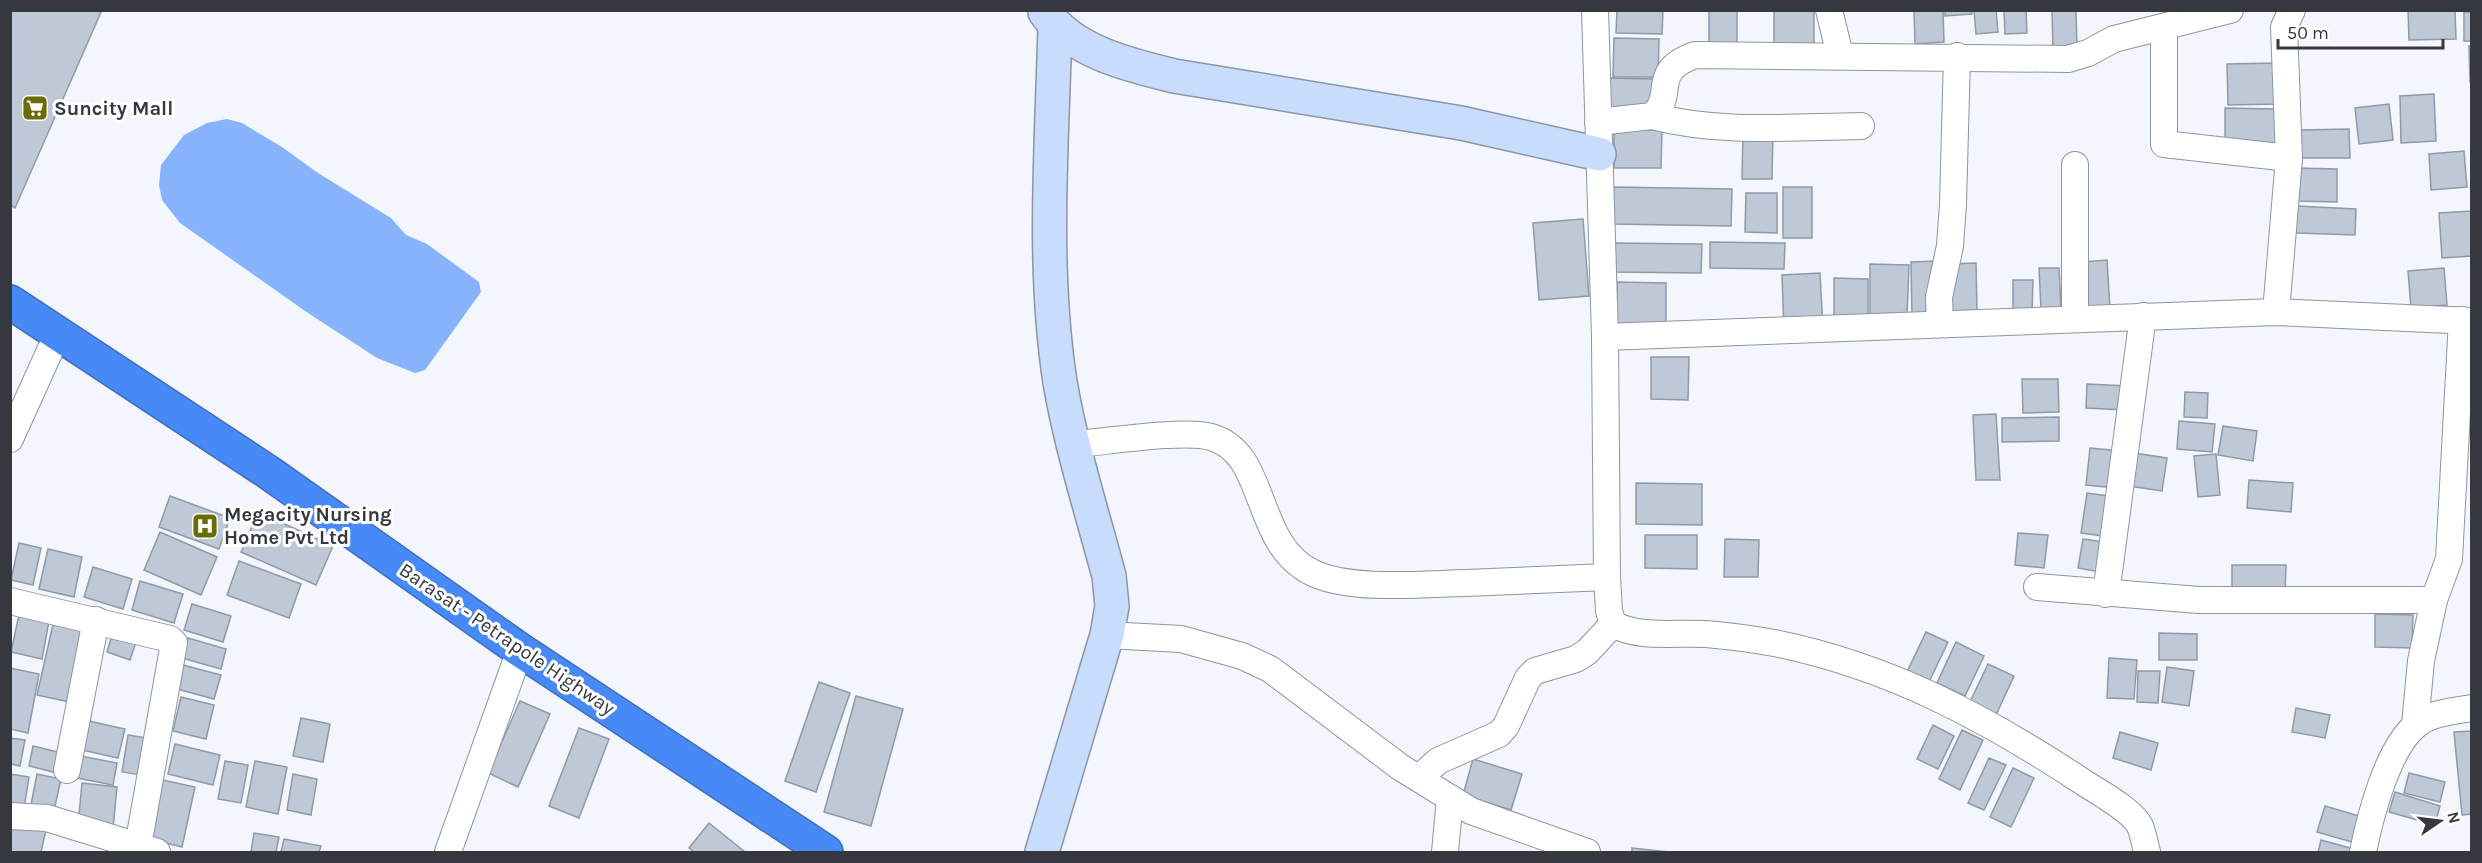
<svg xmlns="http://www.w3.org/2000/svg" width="2482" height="863" font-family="Karla,sans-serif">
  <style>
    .water { fill: #87b3fc }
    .building { fill: #bec8d7; stroke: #9099a8; stroke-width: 1.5 }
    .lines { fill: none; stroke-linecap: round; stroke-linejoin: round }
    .street-casing { stroke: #8c95a3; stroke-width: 28 }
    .secondary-casing { stroke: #8c95a3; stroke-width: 36 }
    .highway-casing { stroke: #416eb7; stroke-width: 36 }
    .street { stroke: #fff; stroke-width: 26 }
    .secondary { stroke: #c8dcfd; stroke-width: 33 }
    .highway { stroke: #478af7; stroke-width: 33 }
    .labels { text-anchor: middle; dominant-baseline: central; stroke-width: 6; stroke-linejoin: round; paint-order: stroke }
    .poi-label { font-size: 20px; font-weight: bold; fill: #35393f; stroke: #fff; text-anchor: start }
    .street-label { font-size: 20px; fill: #35393f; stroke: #fff }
  </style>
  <rect width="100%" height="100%" fill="#f3f7fd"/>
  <polygon class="water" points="227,119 242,123 282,147 318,173 391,218 406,235 427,244 479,282 481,292 425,370 415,373 377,358 305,311 180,223 162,200 159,185 161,165 184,135 207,123"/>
  <g class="building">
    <polygon points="10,10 102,10 15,208 10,205"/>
    <polygon points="1617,10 1663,10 1662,34 1616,33"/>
    <rect x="1709" y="10" width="28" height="35"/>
    <polygon points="1774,10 1814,10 1814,47 1774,46"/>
    <polygon points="1914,10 1943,10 1944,42 1915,44"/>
    <polygon points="1945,10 1972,10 1972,14 1945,16"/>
    <polygon points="1974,10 1996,10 1998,32 1976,34"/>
    <polygon points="2004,10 2026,10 2027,33 2005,34"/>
    <polygon points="2052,10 2076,10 2077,50 2053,50"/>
    <polygon points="2408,10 2455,10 2456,39 2409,40"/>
    <rect x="2464" y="12" width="8" height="29"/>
    <polygon points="1614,38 1659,39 1658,77 1613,77"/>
    <polygon points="2469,46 2472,46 2472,82 2470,82"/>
    <polygon points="2277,63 2279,104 2228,105 2227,64"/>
    <polygon points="1605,78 1655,79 1654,108 1607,110"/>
    <polygon points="2434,94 2436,141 2401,143 2400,96"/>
    <polygon points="2389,104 2393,140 2359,144 2355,108"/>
    <polygon points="2225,108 2276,109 2276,147 2225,146"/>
    <polygon points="2349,129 2350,158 2300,158 2299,130"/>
    <polygon points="1614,130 1662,130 1661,168 1614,168"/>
    <polygon points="1743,130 1773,131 1772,179 1742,179"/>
    <polygon points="2464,151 2467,187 2431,190 2429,154"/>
    <polygon points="2296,168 2337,169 2337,202 2295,201"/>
    <polygon points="1613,187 1732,189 1731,226 1612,224"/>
    <rect x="1783" y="187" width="29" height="51"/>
    <polygon points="1746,193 1777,193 1777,233 1745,232"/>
    <polygon points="2297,206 2356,209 2355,235 2296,233"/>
    <polygon points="2472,211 2472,256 2442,258 2439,213"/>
    <polygon points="1583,219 1589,296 1539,300 1533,223"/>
    <polygon points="1710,242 1785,243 1784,269 1710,268"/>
    <polygon points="1613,243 1702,244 1701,273 1612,272"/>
    <polygon points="2107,260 2110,309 2086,311 2083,262"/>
    <polygon points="1935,261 1937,316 1912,317 1911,262"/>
    <polygon points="1976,263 1977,310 1951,311 1950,264"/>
    <polygon points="1870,264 1909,265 1907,316 1870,315"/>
    <polygon points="2039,268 2059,268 2061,310 2041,310"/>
    <polygon points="2444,268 2447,305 2411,308 2408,271"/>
    <polygon points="1820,273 1823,329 1784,331 1782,275"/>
    <polygon points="1834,278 1868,279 1868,320 1834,320"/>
    <polygon points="2013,280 2033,280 2032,314 2013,314"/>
    <polygon points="1617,282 1666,283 1666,331 1617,331"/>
    <polygon points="1651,357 1689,357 1688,400 1651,399"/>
    <polygon points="2022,379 2058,379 2059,412 2023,413"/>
    <polygon points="2087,384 2127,386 2125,410 2086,408"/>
    <polygon points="2185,392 2208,393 2207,418 2184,417"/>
    <polygon points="1996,414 2000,480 1976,480 1973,415"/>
    <polygon points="2059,417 2059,441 2002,442 2002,418"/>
    <polygon points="2179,421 2215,424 2212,452 2177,449"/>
    <polygon points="2223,426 2257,431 2253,461 2218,455"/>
    <polygon points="2090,448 2121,451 2116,488 2086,485"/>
    <polygon points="2134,453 2167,458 2162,491 2129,486"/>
    <polygon points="2216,454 2220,495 2198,497 2194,456"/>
    <polygon points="2249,480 2293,483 2291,512 2247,508"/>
    <polygon points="1636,483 1702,484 1702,525 1636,524"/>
    <polygon points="2087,493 2115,497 2110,537 2081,533"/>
    <polygon points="170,496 230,518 219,549 159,527"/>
    <polygon points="258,512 333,546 316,585 241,552"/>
    <polygon points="160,532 217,557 201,595 144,570"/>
    <polygon points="2018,533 2048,535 2044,568 2015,565"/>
    <polygon points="1645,535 1697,535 1697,569 1645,568"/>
    <polygon points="1725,539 1759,540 1758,577 1724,577"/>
    <polygon points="2083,539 2110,543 2106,573 2078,568"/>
    <polygon points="19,543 41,548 33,585 11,580"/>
    <polygon points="48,549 82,557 74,597 39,589"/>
    <polygon points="239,561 301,584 289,618 227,595"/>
    <polygon points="2232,565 2286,565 2285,595 2232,594"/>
    <polygon points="93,567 132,579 123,609 84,597"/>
    <polygon points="140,581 183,594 174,623 132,610"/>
    <polygon points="192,604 231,616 223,642 184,630"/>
    <polygon points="2375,614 2413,615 2412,648 2375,647"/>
    <polygon points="19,615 49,621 42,659 11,652"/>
    <polygon points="54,620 91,628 74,703 37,695"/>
    <polygon points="115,625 139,633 130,660 107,652"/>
    <polygon points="1926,632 1948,642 1929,682 1907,672"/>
    <polygon points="2159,633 2197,634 2197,660 2159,660"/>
    <polygon points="188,638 226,649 221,669 182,658"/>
    <polygon points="1956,642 1984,656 1965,696 1937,683"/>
    <polygon points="2109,658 2137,660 2134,699 2107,698"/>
    <polygon points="1988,664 2014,676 1996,715 1970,702"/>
    <polygon points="183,665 221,675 214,699 177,689"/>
    <polygon points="2167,667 2194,671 2189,706 2162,702"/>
    <polygon points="10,668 39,674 28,733 10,729"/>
    <polygon points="2138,671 2160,671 2158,703 2137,702"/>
    <polygon points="819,682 850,693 816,792 785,781"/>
    <polygon points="856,696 903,709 871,826 824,812"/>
    <polygon points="181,697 214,705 206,739 173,731"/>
    <polygon points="520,701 550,714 518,787 488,773"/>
    <polygon points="2296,708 2330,715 2325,738 2292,732"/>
    <polygon points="301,718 330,724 323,762 293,756"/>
    <polygon points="89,721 125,729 118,758 82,750"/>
    <polygon points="1933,725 1954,736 1938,769 1917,759"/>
    <polygon points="579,728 609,739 579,818 549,806"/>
    <polygon points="1962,730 1983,740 1960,790 1939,779"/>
    <polygon points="2472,731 2472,814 2462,815 2454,732"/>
    <polygon points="2120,732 2158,743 2151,770 2113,758"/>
    <polygon points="128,735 154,739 147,776 122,772"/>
    <polygon points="10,738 25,740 20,766 10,764"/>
    <polygon points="175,744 220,755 213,785 168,774"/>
    <polygon points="33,746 66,754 61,774 29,766"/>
    <polygon points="81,756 117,763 113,785 77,778"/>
    <polygon points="1989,758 2006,765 1984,810 1968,803"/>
    <polygon points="1473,759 1522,774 1511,810 1463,795"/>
    <polygon points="225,761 248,765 241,803 218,799"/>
    <polygon points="255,761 287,767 278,814 246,807"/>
    <polygon points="2013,768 2034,778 2011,827 1990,817"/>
    <polygon points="2409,773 2445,782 2440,802 2404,793"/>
    <polygon points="10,774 29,777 24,808 10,805"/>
    <polygon points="37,774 61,779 53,815 30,810"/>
    <polygon points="293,774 317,779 311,815 287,810"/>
    <polygon points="163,780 195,787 182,847 150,839"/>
    <polygon points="82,783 117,787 113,829 78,825"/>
    <polygon points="2395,792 2440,806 2435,825 2389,812"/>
    <polygon points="2325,806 2359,816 2352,842 2317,832"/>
    <polygon points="10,823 46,830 41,852 10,852"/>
    <polygon points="709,823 745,852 694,852 689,848"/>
    <polygon points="254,833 279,837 276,852 251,852"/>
    <polygon points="284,839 321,846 319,852 281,852"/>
    <polygon points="2321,840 2354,849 2353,852 2318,852"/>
    <polygon points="1632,848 1669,852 1632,852"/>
  </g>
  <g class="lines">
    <defs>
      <g id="street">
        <path d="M 1595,10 L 1605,337 L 1607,577 L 1609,611 L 1613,624 C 1639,639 1676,632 1706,634 C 1729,636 1752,639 1774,643 C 1889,666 1986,718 2083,782 C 2098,792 2132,810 2140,826 C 2143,834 2145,844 2147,852"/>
        <polyline points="1829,10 1840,55"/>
        <polyline points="2164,27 2164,144 2289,158"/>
        <path d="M 1652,116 C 1720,134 1792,127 1861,126"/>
        <path d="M 1598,122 L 1652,116 C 1677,95 1648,72 1695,55 L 2068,59 L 2088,53 L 2114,39 L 2230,10"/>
        <polyline points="2075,165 2075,318"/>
        <polyline points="2276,312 2289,158 2284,27 2292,10"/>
        <polyline points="1940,323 1939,297 1950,246 1953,204 1957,56"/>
        <polyline points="1605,337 2276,312 2472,321"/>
        <polyline points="10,439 58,333"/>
        <path d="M 1075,444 C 1105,442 1185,429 1211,437 C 1269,453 1252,544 1313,573 C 1351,591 1423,584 1466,583 C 1513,581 1560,579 1607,577"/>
        <polyline points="2037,587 2199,600 2434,600"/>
        <polyline points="2106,594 2143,316"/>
        <polyline points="10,601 170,639 174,643 138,846"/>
        <polyline points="1107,635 1181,639 1242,656 1270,669 1400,767 1471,811 1587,852"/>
        <polyline points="2415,725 2421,661 2434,600 2449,559 2462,320"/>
        <polyline points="67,770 96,620"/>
        <polyline points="1419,778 1438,761 1499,734 1506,726 1528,678 1535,671 1576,659 1587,652 1613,624"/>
        <polyline points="10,816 47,818 157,852"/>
        <polyline points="448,852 520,650"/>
        <polyline points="1445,852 1450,798"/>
        <path d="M 2363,852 C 2370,817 2387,750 2415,726 C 2429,713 2453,711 2472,708"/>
      </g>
      <g id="secondary">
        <path d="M 1045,12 C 1073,52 1129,65 1174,76 L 1461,123 L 1599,154"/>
        <path d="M 1042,852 L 1107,635 L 1112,606 L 1109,576 C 1092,512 1071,447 1060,382 C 1042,265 1052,144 1055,26"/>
      </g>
      <polyline id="highway" points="10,302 268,472 520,650 826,852"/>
    </defs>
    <use href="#street" class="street-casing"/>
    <use href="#secondary" class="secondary-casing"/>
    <use href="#highway" class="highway-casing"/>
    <use href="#street" class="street"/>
    <use href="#secondary" class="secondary"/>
    <use href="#highway" class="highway"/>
  </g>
  <defs>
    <symbol id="supermarket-square" viewBox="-11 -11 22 22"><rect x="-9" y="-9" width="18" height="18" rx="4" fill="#6a6b09" stroke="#fff"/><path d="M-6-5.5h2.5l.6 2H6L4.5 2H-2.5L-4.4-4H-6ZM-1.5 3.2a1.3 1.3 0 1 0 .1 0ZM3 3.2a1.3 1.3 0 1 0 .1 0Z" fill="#fff"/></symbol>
    <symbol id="hospital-square" viewBox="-11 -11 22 22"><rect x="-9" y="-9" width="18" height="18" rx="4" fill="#6a6b09" stroke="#fff"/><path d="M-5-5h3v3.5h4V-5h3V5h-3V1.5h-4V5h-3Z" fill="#fff"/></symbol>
  </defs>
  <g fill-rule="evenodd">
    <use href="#supermarket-square" x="20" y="93" width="30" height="30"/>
    <use href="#hospital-square" x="190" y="511" width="30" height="30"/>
  </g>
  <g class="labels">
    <g class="poi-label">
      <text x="54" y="108">Suncity Mall</text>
      <text x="224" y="514">Megacity Nursing<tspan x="224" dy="23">Home Pvt Ltd</tspan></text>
    </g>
    <g class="street-label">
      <text transform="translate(507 639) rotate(34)">Barasat - Petrapole Highway</text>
    </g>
  </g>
  <rect width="2482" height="863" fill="none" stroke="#35393f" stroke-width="24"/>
  <g transform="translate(2440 821) rotate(76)" stroke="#ffffff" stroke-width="4.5" paint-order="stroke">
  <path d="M0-4.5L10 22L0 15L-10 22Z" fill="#35393f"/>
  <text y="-9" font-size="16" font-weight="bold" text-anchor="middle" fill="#35393f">N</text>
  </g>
  <path d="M2278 39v9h165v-9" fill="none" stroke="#35393f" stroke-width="3"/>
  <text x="2287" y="39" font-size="18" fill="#35393f" stroke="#ffffff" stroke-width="4.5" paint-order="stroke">50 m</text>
</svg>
